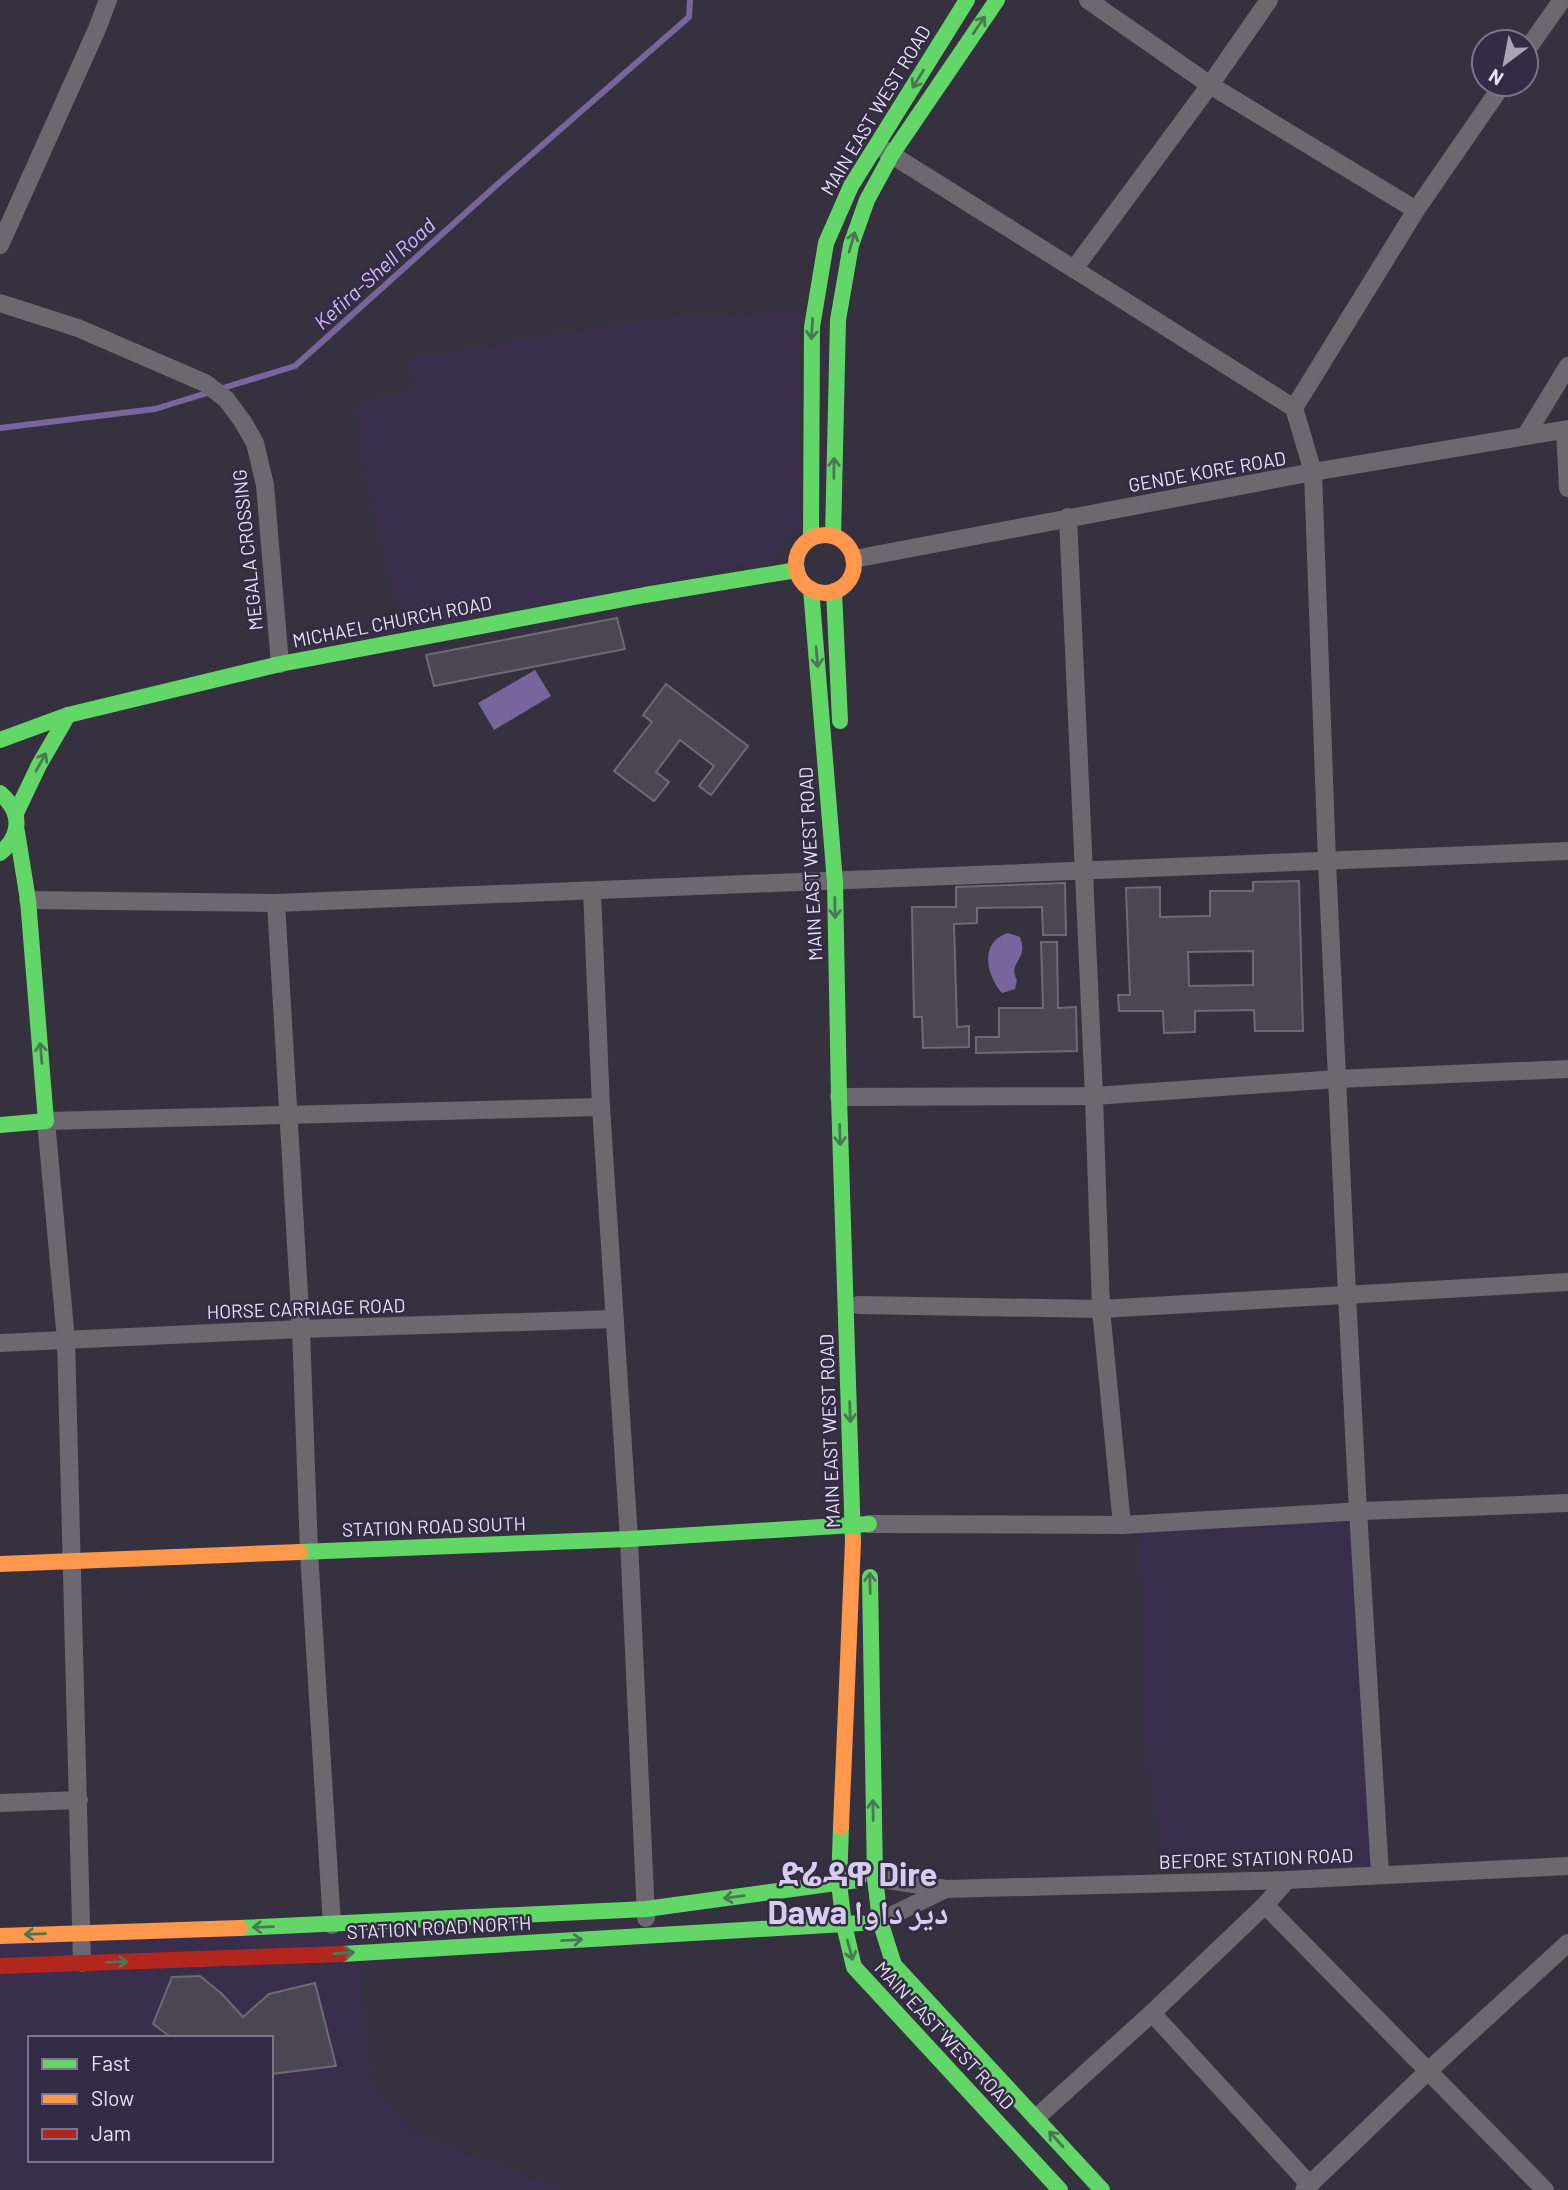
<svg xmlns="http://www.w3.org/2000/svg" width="1568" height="2190" font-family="Barlow,'Noto Naskh Arabic','Noto Sans Ethiopic',sans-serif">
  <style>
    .built { fill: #392f4d; fill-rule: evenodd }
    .water { fill: #78659d }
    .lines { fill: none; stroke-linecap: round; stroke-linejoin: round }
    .stream { stroke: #78659d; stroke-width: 6 }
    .building { fill: #4a4652; stroke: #6e6975; stroke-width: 2; fill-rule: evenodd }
    .street { stroke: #6b696f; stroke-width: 18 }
    .fast { stroke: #63d668; stroke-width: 16 }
    .slow { stroke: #ff974d; stroke-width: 16 }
    .jam { stroke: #b3261e; stroke-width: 16 }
    .oneway { stroke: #497855 }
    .labels { text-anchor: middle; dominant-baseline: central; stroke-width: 5; stroke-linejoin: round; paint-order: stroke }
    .street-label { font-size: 19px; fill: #e7e2f3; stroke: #342b45 }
    .water-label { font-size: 21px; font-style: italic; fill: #d0b9fe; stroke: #342b45 }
    .town-label { font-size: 33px; font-weight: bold; fill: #d6cced; stroke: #342b45 }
  </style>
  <rect width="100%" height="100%" fill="#36313f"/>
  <g class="built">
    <polygon points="802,311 798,374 801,478 799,517 795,532 786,537 773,561 715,570 602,595 404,629 373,518 355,405 418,386 408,360 571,331 686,316"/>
    <polygon points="1363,1511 1380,1874 1166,1863 1145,1751 1144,1620 1137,1524"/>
    <path d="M 353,1917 L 372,2086 L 418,2135 L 566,2190 L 0,2190 L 0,1931 ZM 30,2038 L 271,2038 L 271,2160 L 30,2160 Z"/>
  </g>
  <g class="water">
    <polygon points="535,670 551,696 494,730 478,703"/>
    <path d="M 1008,933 L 1020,937 C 1029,962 1007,961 1017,980 L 1015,989 L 1002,993 C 986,975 979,942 1008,933 Z"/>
  </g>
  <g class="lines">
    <polyline class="stream" points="0,428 155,409 295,366 499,183 689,17 690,0"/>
  </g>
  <g class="building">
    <polygon points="617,618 625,649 434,686 426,655"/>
    <polygon points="666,684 748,746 711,795 699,786 714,766 680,740 656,772 669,782 654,801 614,771 652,722 643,715"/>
    <path d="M 1299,881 L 1303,1031 L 1255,1031 L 1254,1010 L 1195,1011 L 1195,1032 L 1164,1033 L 1163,1011 L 1119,1011 L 1118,995 L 1130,995 L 1126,888 L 1160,887 L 1160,917 L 1210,916 L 1210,891 L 1253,891 L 1253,882 ZM 1253,951 L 1253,985 L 1189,986 L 1188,952 Z"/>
    <polygon points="1065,883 1066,935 1043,935 1042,907 977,908 977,923 954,924 957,1027 969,1026 969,1047 923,1048 922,1017 914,1017 912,907 956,907 956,887"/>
    <polygon points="1041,942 1057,942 1058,1008 1076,1007 1077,1051 976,1053 976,1037 999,1037 999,1008 1043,1008"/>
    <polygon points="200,1976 222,1994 243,2017 269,1994 315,1983 336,2066 271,2074 271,2038 172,2038 153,2024 172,1977"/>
  </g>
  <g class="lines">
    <g class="street">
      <polyline points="1088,0 1210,85 1416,210"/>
      <polyline points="1526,51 1562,0"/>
      <polyline points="884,150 1074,269 1210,85 1269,0"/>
      <polyline points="0,245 97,29 108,0"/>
      <polyline points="1074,269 1294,408"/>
      <polyline points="0,303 78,328 205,383 226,399 243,422 255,443 265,485 280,664"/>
      <polyline points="1565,430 1568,488"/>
      <polyline points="1526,435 1568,366"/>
      <polyline points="1068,517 1094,1096 1101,1309 1122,1525"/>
      <polyline points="854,559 1313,472 1568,429"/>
      <polyline points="28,900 276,903"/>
      <polyline points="839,1097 1094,1096 1337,1079 1568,1069"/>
      <polyline points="601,1107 629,1539 646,1918"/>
      <polyline points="858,1305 1101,1309 1568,1282"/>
      <polyline points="0,1343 301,1329 614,1319"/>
      <polyline points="869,1524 1122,1525 1363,1511 1568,1503"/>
      <polyline points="0,1803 79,1800"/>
      <polyline points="1380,1874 1358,1511 1347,1294 1327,862 1313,472 1294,408 1416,210 1503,84"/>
      <polyline points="875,1878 946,1889 1287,1880 1568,1866"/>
      <polyline points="1265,1905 1545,2190"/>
      <polyline points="880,1921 946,1889"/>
      <polyline points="332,1925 309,1552 301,1329 276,903 1568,851"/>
      <polyline points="82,1963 66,1340 46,1121 601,1107 592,891"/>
      <polyline points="1152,2013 1310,2185"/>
      <polyline points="1036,2118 1152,2013 1265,1905 1287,1880"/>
      <polyline points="1304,2190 1427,2072 1568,1943"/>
    </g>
    <g class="fast">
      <polyline points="833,536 838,320 851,245 867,200 892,154 997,0"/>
      <polyline points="811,538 812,327 826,243 851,186 967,0"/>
      <polyline points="811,589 835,882 839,1097 853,1541"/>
      <polyline points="834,591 840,721"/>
      <polyline points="0,740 68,715 280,664 645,595 797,570"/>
      <path d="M 0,793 C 22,812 22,835 0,853"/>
      <polyline points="17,811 39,765 68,715"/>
      <polyline points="0,1125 46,1121 28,900 17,832"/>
      <polyline points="300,1552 629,1539 869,1524"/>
      <polyline points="870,1577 875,1878 880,1921 894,1965 1102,2190"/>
      <polyline points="841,1827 839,1883 844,1925 854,1967 1060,2190"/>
      <polyline points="240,1928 646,1909 858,1880"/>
      <polyline points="342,1954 861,1923"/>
    </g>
    <g class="slow">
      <circle cx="825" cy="564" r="29"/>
      <polyline points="0,1564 300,1552"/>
      <polyline points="841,1827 853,1541"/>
      <polyline points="0,1936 240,1928"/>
    </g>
    <polyline class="jam" points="0,1966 342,1954"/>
  </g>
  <defs><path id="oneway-shaft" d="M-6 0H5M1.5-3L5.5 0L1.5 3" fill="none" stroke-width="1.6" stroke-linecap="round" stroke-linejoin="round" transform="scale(1.75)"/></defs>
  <g class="oneway">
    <use href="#oneway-shaft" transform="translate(979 25) rotate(-56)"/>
    <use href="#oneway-shaft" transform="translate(918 79) rotate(122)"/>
    <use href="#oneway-shaft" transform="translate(852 242) rotate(-74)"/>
    <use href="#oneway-shaft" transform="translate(812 329) rotate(93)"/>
    <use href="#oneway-shaft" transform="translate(834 468) rotate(-89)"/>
    <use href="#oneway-shaft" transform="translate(817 657) rotate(85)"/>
    <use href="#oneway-shaft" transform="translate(41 762) rotate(-61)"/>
    <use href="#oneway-shaft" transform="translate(835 908) rotate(89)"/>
    <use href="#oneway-shaft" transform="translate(41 1053) rotate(-95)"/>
    <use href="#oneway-shaft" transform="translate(840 1135) rotate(88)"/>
    <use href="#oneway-shaft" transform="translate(850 1412) rotate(88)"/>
    <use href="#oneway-shaft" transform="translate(870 1583) rotate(-91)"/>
    <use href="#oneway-shaft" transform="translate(873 1810) rotate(-91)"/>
    <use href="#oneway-shaft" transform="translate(734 1897) rotate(172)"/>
    <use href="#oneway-shaft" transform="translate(263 1927) rotate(178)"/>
    <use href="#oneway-shaft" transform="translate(35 1934) rotate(178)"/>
    <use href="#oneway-shaft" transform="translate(572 1940) rotate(-3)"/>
    <use href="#oneway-shaft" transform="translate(850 1950) rotate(75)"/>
    <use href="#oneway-shaft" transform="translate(344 1953) rotate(-4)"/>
    <use href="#oneway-shaft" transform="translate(117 1962) rotate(-2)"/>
    <use href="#oneway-shaft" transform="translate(1056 2139) rotate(-132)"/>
  </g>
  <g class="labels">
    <g class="street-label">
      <text transform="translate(875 110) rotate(-59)">MAIN EAST WEST ROAD</text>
      <text transform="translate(1207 471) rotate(-10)">GENDE KORE ROAD</text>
      <text transform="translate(247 550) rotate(-96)">MEGALA CROSSING</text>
      <text transform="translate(392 621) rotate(-11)">MICHAEL CHURCH ROAD</text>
      <text transform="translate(810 864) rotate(-93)">MAIN EAST WEST ROAD</text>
      <text transform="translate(306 1308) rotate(-2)">HORSE CARRIAGE ROAD</text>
      <text transform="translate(829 1431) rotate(-92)">MAIN EAST WEST ROAD</text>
      <text transform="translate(434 1526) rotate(-2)">STATION ROAD SOUTH</text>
      <text transform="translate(1256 1858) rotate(-2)">BEFORE STATION ROAD</text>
      <text transform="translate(439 1927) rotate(-3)">STATION ROAD NORTH</text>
      <text transform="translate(945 2035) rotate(47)">MAIN EAST WEST ROAD</text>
    </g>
    <g class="water-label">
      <text transform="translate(374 273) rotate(-42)">Kefira-Shell Road</text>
    </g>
    <g class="town-label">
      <text x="858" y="1873">ድሬዳዋ Dire<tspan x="858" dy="38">Dawa دير داوا</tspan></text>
    </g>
  </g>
  <rect x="28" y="2036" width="245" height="126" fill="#342b45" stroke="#7c748b" stroke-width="2"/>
  <rect x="42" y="2059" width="35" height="10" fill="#63d668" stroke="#7c748b" stroke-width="2"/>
  <text x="91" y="2071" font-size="21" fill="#e7e2f3">Fast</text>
  <rect x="42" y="2094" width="35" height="10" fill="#ff974d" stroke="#7c748b" stroke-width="2"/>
  <text x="91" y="2106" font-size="21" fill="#e7e2f3">Slow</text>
  <rect x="42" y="2129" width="35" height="10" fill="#b3261e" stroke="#7c748b" stroke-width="2"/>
  <text x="91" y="2141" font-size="21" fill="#e7e2f3">Jam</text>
  <g transform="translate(1505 63) rotate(212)"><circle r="33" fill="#342b45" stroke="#7c748b" stroke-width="2"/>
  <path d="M0-5L12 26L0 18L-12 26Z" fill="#a9a4b4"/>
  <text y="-10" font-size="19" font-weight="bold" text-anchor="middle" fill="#e7e2f3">N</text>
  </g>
</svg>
